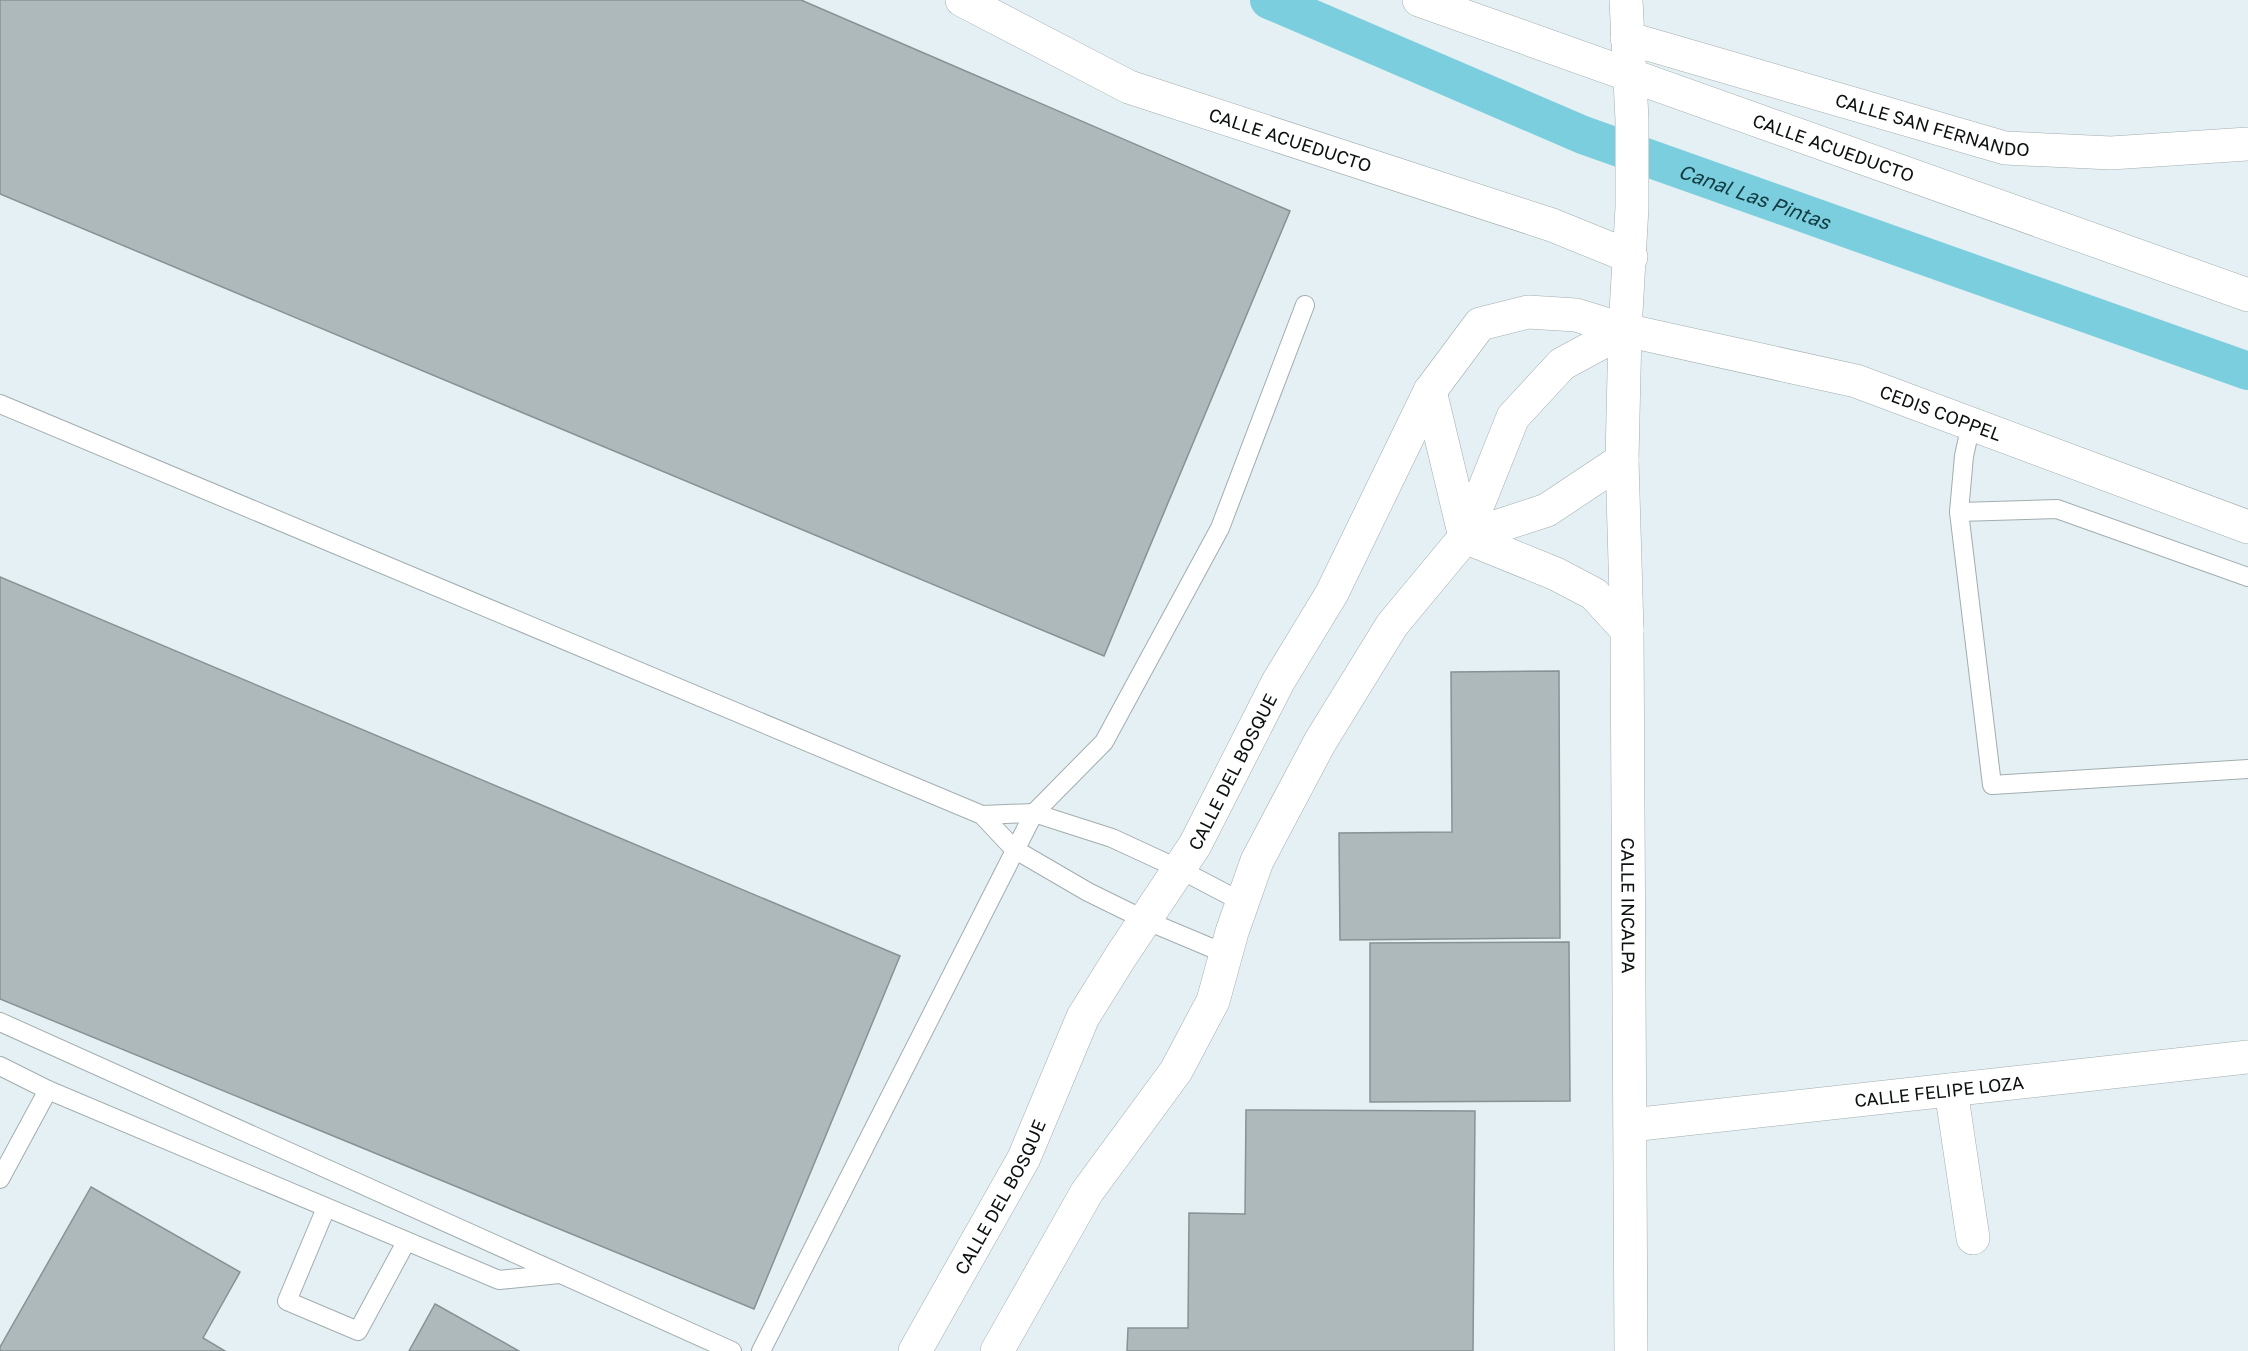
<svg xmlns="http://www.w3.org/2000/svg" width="2248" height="1351" font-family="'Golos Text',sans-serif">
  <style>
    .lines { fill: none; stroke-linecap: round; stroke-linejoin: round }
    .canal { stroke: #7bcede; stroke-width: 38 }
    .building { fill: #aeb9bb; stroke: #879294; stroke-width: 1.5 }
    .lane-casing { stroke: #a2adb0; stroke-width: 20 }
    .street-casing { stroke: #a2adb0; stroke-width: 34 }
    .secondary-casing { stroke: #a2adb0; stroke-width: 34 }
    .lane { stroke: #fff; stroke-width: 18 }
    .street { stroke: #fff; stroke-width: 33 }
    .secondary { stroke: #fff; stroke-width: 33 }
    .labels { text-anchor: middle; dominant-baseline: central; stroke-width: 4.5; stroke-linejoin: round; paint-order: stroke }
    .street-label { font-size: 18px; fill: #0d1112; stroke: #fff }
    .water-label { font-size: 20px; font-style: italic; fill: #123a41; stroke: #fff }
  </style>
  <rect width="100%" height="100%" fill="#e4f0f3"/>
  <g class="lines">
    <path class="canal" id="s1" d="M 1269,0 L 1583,135 L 2248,371"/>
  </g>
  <g class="building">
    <polygon points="0,0 801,0 1290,211 1104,656 0,194"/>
    <polygon points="0,577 900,956 754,1309 0,999"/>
    <polygon points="1559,671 1560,938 1340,940 1339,833 1452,832 1451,672"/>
    <polygon points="1569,942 1570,1101 1370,1102 1370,943"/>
    <polygon points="1246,1110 1475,1111 1473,1351 1127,1351 1128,1328 1188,1328 1189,1213 1245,1214"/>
    <polygon points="91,1187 240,1272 203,1338 225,1351 0,1351 0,1347"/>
    <polygon points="435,1304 519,1351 409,1351"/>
  </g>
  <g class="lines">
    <defs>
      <g id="lane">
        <polyline points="0,404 982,815 1014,849 1088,892 1145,920 1226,954"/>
        <polyline points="1971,424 1964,456 1959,512 1992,785 2248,769"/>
        <polyline points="1959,512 2057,509 2248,577"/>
        <polyline points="982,815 1034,813 1112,838 1179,869 1242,902"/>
        <polyline points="0,1022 732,1351"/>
        <polyline points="0,1066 48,1090 499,1280 559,1274"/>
        <polyline points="0,1179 48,1090"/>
        <polyline points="326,1208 287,1301 358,1331 406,1242"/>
        <polyline points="761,1351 1034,813 1104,742 1220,528 1305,305"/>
      </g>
      <g id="street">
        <path id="s2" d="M 962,0 L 1129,87 L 1552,225 L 1631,257"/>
        <path id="s3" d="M 1419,0 L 2248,295"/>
        <path id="s4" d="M 1627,38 L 2005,148 L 2111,153 L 2248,144"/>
        <path id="s5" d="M 1625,330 L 1856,381 L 2248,527"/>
        <polyline points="1951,1090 1973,1238"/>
        <path id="s6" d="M 1631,1125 L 2248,1057"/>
      </g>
      <g id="secondary">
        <path id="s7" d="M 1626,0 L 1632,120 L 1632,207 L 1625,330 L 1622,460 L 1627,630 L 1631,1351"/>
        <polyline points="1430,391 1465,537"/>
        <polyline points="1465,537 1513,417 1562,364 1625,330"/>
        <polyline points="1465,537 1556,574 1594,594 1627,630"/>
        <path id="s8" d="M 915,1351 L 1024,1158 L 1083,1017 L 1121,956 L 1195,845 L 1278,682 L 1332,593 L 1430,391 L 1480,324 L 1528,312 L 1576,315 L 1625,330"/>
        <polyline points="997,1351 1087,1192 1176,1071 1213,1001 1232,932 1257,861 1320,742 1392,625 1465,537 1547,510 1622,460"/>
      </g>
    </defs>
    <use href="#lane" class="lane-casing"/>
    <use href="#street" class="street-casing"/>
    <use href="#secondary" class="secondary-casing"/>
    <use href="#lane" class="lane"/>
    <use href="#street" class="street"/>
    <use href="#secondary" class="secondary"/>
  </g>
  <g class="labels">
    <g class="street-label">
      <text stroke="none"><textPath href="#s4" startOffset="318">CALLE SAN FERNANDO</textPath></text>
      <text stroke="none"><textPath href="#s2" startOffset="358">CALLE ACUEDUCTO</textPath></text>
      <text stroke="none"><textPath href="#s3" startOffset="440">CALLE ACUEDUCTO</textPath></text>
      <text stroke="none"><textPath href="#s5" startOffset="327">CEDIS COPPEL</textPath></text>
      <text stroke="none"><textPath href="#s8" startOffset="662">CALLE DEL BOSQUE</textPath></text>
      <text stroke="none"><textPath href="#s7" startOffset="906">CALLE INCALPA</textPath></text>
      <text stroke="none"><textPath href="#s6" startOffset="310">CALLE FELIPE LOZA</textPath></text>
      <text stroke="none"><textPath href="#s8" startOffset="176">CALLE DEL BOSQUE</textPath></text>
    </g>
    <g class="water-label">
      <text stroke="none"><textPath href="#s1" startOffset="524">Canal Las Pintas</textPath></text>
    </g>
  </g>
</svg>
